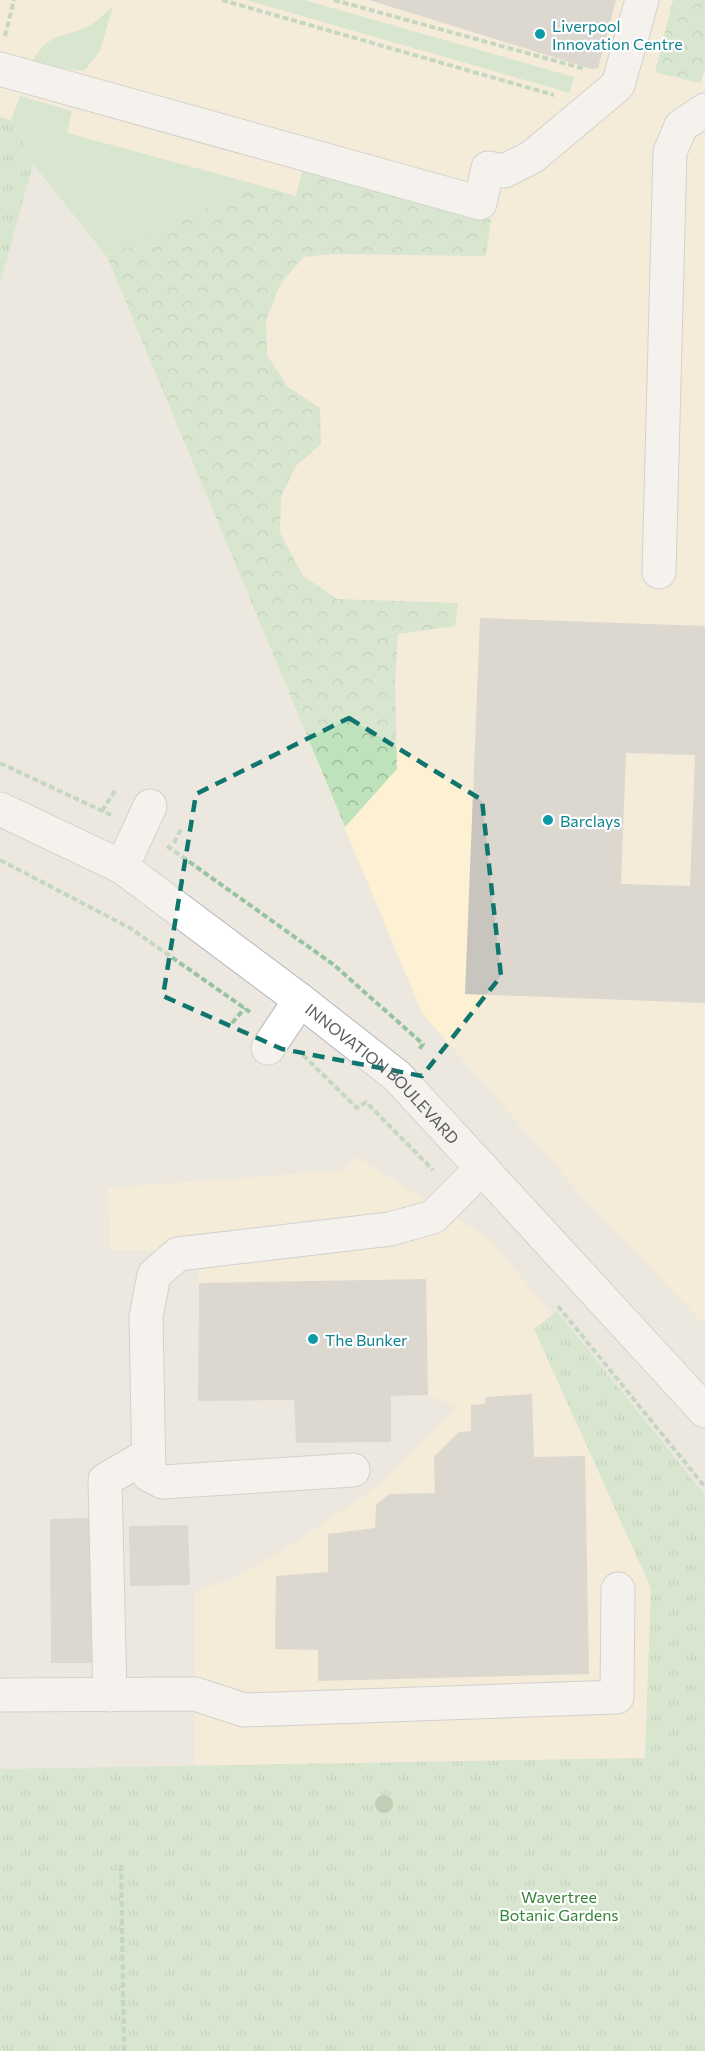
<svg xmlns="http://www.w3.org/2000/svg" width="705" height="2051" font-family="Commissioner,sans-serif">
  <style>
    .commercial { fill: #fdf0d3 }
    .green { fill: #bee3bc }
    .forest { fill: url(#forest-crowns) }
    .park { fill: url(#park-tufts) }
    .building { fill: #c8c5bf; fill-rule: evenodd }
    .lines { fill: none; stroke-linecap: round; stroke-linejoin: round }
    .minor-casing { stroke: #b2b6ba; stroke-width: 35 }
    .path { stroke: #95c49f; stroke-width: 4; stroke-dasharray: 6 3; stroke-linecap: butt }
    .minor { stroke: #fff; stroke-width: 33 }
    .tree { fill: #88b082 }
    .marked { fill: none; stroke: #0f766e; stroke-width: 4.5; stroke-dasharray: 12 8; stroke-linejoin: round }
    .culture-dot { fill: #0f9aa8; stroke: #fff; stroke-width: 2 }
    .labels { text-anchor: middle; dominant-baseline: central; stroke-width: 4.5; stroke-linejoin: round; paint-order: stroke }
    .culture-label { font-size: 16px; fill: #0d838f; stroke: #fff; text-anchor: start }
    .street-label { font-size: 16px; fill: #585d61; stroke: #fff }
    .park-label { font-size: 16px; fill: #378335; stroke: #fff }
  </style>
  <defs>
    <pattern id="forest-crowns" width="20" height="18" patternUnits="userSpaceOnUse" patternTransform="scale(1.5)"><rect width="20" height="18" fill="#bee3bc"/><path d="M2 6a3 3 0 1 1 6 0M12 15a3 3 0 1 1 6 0" fill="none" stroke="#9dbb9c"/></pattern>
    <pattern id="park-tufts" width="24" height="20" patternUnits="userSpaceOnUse" patternTransform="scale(1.5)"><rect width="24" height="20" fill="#bee3bc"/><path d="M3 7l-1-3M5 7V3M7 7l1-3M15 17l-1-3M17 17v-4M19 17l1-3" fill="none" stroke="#9dbb9c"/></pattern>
  </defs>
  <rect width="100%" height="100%" fill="#ece8df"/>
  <g class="commercial">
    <polygon points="0,0 705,0 705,1325 595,1211 422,1013 107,258 33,164 11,121 0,117"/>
    <polygon points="356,1157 489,1238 552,1314 535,1330 651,1588 645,1758 195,1766 195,1592 230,1579 282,1551 376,1487 456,1407 428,1395 391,1396 391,1442 296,1443 294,1401 198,1401 199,1250 110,1250 108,1188 345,1170"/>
  </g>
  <g class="green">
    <polygon points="246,0 304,0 574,77 570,93"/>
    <path d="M 113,6 L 100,51 L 84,71 L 31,65 C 47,32 58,40 87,27 C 96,23 105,13 113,6 Z"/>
    <polygon points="20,96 72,111 67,133 255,184 107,257 33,164 11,120"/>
  </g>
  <g class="forest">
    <polygon points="673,0 705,0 705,70 700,83 655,72"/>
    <polygon points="303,168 491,219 486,256 334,254 303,257 280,285 266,320 267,355 288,387 320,408 321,444 296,466 281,496 280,533 303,576 337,599 458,603 455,626 398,634 395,685 397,769 345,827 107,257 255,184 296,196"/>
  </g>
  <g class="park">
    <polygon points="0,117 11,120 33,164 0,284"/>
    <polygon points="557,1311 705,1495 705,2051 0,2051 0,1769 645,1758 651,1588 534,1329"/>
  </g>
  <g class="building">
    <polygon points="369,0 616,0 598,68 592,69"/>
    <path d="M 480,618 L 705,626 L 705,1003 L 465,994 ZM 626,753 L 695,755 L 690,886 L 621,884 Z"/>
    <polygon points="426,1279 428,1395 391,1396 391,1442 296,1443 294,1400 198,1401 199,1283"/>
    <polygon points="532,1394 534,1457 585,1456 589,1674 318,1681 318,1650 275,1649 276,1576 328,1572 328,1534 375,1528 376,1505 389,1494 435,1493 434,1457 459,1432 471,1431 471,1405 485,1404 486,1397"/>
    <polygon points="91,1518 92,1663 51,1663 50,1519"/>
    <polygon points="188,1525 190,1585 130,1586 129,1526"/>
  </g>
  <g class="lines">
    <defs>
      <g id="minor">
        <polyline points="0,69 480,203 488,168 504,171 532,157 618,85 642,0"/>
        <polyline points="659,572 670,152 681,126 705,110"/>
        <path id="s1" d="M 0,809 L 122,867 L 300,1000 L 397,1076 L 705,1411"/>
        <polyline points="122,867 150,806"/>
        <polyline points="268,1048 300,1000"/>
        <polyline points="353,1470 163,1482 149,1475 146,1317 154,1275 178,1254 390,1229 433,1217 482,1168"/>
        <polyline points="0,1695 195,1694 244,1710 617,1697 618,1589"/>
        <polyline points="110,1695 105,1480 148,1455"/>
      </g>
    </defs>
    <use href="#minor" class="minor-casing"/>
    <g class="path">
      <polyline points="222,0 554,95"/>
      <polyline points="334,0 585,69"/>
      <polyline points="5,36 14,0"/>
      <polyline points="0,763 111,815"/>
      <polyline points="102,811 116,789"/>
      <polyline points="174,843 182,827"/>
      <polyline points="167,846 334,965 423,1044 419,1050"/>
      <polyline points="0,860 130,928 250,1012"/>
      <polyline points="232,1023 245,1008"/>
      <polyline points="303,1055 357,1108 366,1102 433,1170"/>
      <polyline points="558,1306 705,1487"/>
      <polyline points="121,1865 124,2051"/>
    </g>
    <use href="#minor" class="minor"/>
  </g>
  <circle class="tree" cx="384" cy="1804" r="9"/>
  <path d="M0 0H705V2051H0ZM 349,718 L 482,800 L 501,976 L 422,1076 L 282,1049 L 163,996 L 196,794 Z" fill="#ece8df" fill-opacity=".55" fill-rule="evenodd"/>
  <path class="marked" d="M 349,718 L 482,800 L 501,976 L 422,1076 L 282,1049 L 163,996 L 196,794 Z"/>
  <g class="culture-dot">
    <circle cx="540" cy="34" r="6"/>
    <circle cx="548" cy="820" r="6"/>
    <circle cx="313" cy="1339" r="6"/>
  </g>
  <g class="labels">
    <g class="culture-label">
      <text x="552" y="25">Liverpool<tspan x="552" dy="18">Innovation Centre</tspan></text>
      <text x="560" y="820">Barclays</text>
      <text x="325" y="1339">The Bunker</text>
    </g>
    <g class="street-label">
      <text stroke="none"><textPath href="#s1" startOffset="468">INNOVATION BOULEVARD</textPath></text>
    </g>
    <g class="park-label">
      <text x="559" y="1896">Wavertree<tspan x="559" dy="18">Botanic Gardens</tspan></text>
    </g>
  </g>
</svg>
